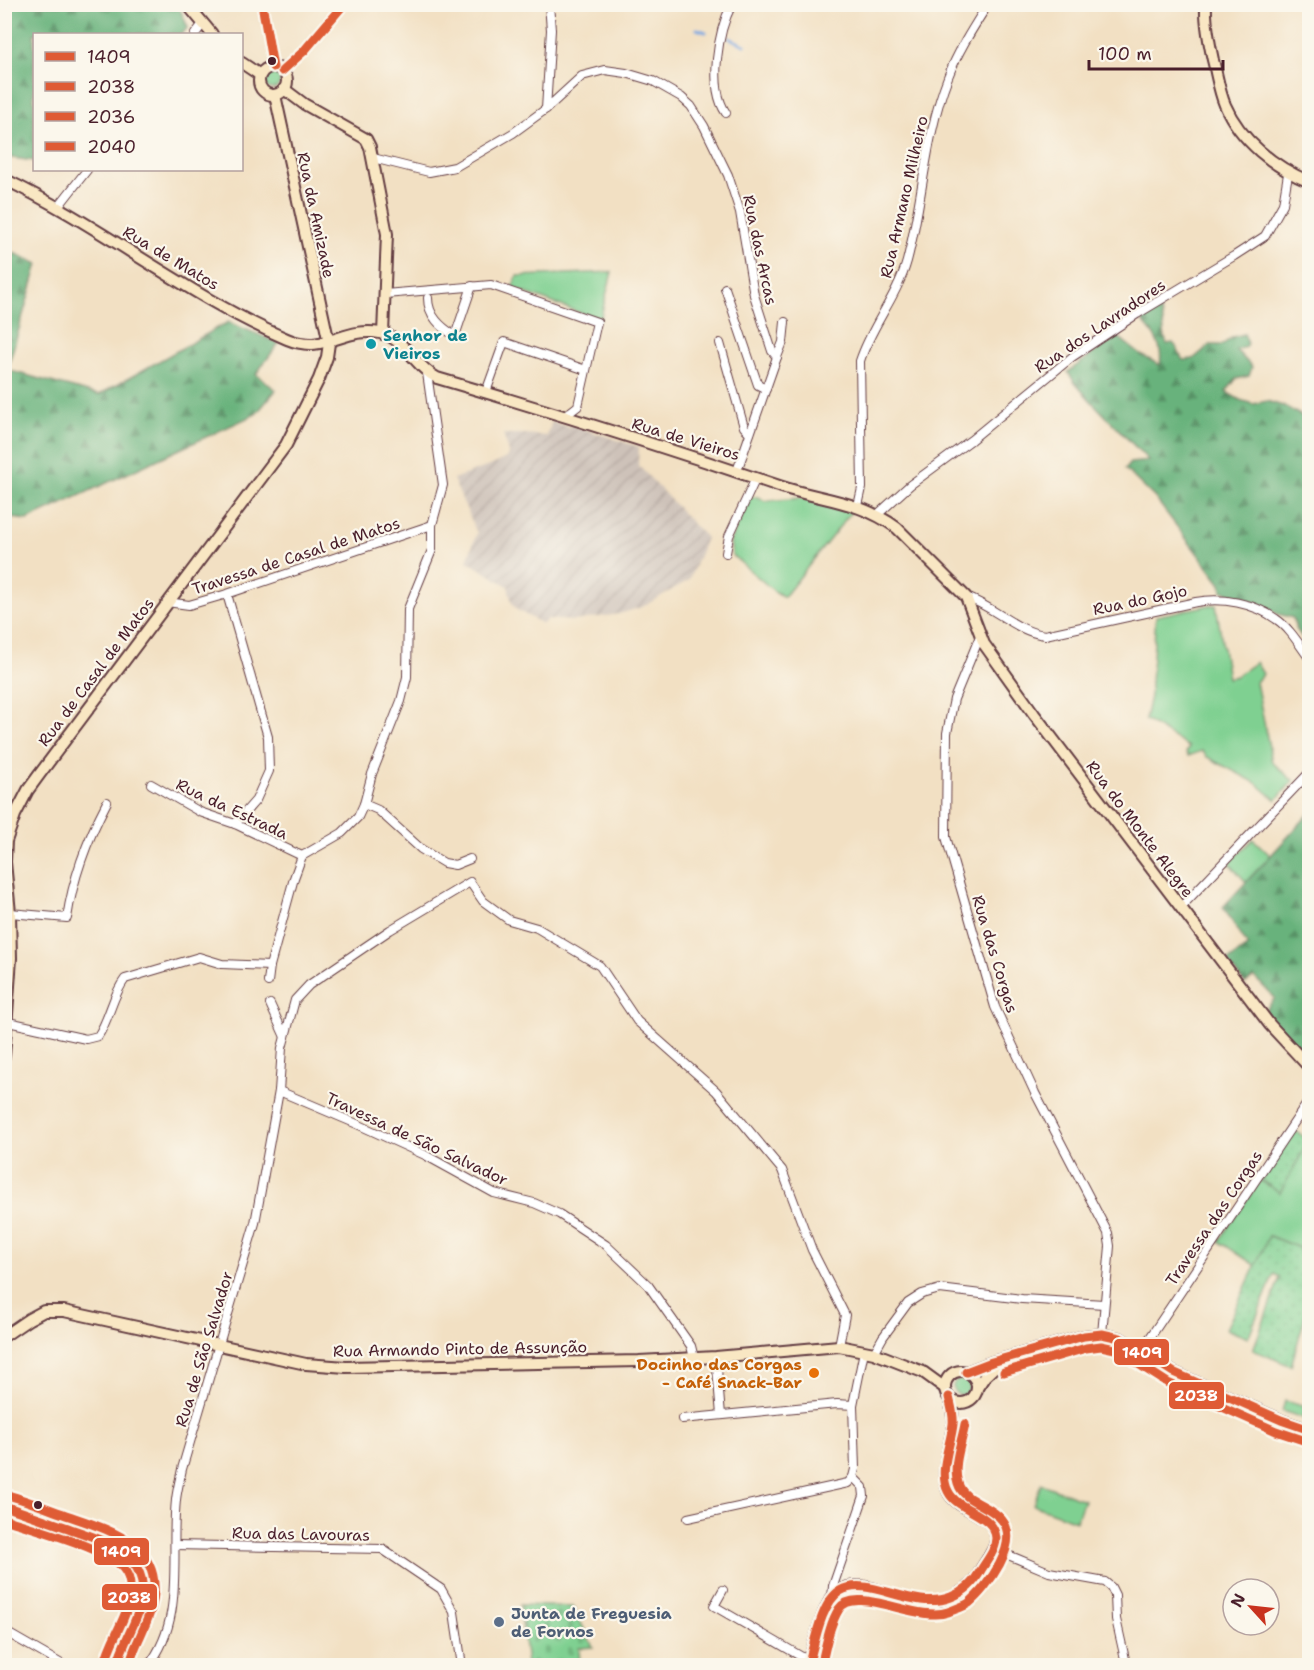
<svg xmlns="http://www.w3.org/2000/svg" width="1314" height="1670" font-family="'Shantell Sans',sans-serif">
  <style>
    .industrial { fill: url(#industrial-furrows) }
    .green { fill: #7fd091; stroke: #64785e; stroke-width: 1.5 }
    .forest { fill: url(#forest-firs); stroke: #586853; stroke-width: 1.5 }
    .cemetery { fill: url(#cemetery-stones); stroke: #64785e; stroke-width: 1.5 }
    .garden { fill: url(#garden-dots); stroke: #64785e; stroke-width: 1.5 }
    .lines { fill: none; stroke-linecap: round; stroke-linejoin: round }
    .stream { stroke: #75a5e0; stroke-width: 3 }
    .street-casing { stroke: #633c42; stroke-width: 10 }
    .secondary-casing { stroke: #633c42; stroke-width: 14 }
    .street { stroke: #fff; stroke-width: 8 }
    .secondary { stroke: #f9e7c3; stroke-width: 10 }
    .bus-1-casing { stroke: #fbf7ec; stroke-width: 14 }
    .bus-2-casing { stroke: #fbf7ec; stroke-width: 14 }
    .bus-3-casing { stroke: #fbf7ec; stroke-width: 14 }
    .bus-4-casing { stroke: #fbf7ec; stroke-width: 14 }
    .bus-1 { stroke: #df5b35; stroke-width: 9 }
    .bus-2 { stroke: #df5b35; stroke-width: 9 }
    .bus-3 { stroke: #df5b35; stroke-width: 9 }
    .bus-4 { stroke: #df5b35; stroke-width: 9 }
    .bus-dot { fill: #4a1f2b; stroke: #fbf7ec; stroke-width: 2 }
    .culture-dot { fill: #0f9aa8; stroke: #fbf7ec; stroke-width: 2 }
    .food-dot { fill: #e8710a; stroke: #fbf7ec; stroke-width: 2 }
    .service-dot { fill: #5c6f8a; stroke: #fbf7ec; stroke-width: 2 }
    .labels { text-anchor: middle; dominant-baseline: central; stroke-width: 4.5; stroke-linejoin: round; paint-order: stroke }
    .street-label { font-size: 16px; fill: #4a1f2b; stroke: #fbf7ec }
    .culture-label { font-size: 16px; font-weight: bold; fill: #0d838f; stroke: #fbf7ec; text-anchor: start }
    .food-label { font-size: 16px; font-weight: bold; fill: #c56008; stroke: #fbf7ec; text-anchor: end }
    .service-label { font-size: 16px; font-weight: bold; fill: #4e5e75; stroke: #fbf7ec; text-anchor: start }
    .line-badge { stroke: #fbf7ec; stroke-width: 2 }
    .badge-label { font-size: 16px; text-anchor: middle; font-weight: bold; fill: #fff }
  </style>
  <defs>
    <pattern id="industrial-furrows" width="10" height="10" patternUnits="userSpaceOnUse" patternTransform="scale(1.5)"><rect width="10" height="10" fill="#cec2b9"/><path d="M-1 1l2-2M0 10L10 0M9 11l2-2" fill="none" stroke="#b2a69f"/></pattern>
    <pattern id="forest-firs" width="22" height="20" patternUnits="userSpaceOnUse" patternTransform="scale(1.5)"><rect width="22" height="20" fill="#67b27b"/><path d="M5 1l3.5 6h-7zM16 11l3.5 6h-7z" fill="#579065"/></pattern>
    <pattern id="cemetery-stones" width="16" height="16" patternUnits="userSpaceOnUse" patternTransform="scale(1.5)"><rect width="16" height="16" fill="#7fd091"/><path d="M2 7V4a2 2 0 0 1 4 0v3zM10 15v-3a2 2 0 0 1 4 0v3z" fill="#6fb27d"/></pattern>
    <pattern id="garden-dots" width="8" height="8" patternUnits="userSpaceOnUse" patternTransform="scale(1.5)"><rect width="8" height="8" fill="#7fd091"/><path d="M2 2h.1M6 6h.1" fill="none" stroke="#6fb27d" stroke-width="1.8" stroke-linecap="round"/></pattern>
  </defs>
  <rect width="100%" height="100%" fill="#fbf7ec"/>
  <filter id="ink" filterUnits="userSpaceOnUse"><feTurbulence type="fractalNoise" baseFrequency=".0167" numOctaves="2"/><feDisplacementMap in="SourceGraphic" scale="12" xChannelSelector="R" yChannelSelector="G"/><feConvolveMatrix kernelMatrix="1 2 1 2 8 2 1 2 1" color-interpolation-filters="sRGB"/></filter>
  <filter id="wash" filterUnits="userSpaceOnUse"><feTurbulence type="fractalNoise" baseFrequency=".008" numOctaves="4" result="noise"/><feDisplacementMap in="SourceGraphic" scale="24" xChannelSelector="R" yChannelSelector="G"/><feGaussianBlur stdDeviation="1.35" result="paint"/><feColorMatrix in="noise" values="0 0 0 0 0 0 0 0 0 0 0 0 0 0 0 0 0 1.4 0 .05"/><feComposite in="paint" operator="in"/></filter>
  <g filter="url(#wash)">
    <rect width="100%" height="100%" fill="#f2e0c3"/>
    <polygon class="industrial" points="552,422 569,427 571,425 639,447 638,465 706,538 689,580 642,607 619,614 574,621 547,619 543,624 517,610 512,603 508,586 467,561 477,533 453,479 492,465 508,457 509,452 503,434 525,434 547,436"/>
    <g class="green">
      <circle cx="272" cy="81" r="8"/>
      <polygon points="612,272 600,320 512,288 517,276"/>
      <polygon points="750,497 759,497 765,501 802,498 852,511 784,597 774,591 732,555 730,541"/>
      <polygon points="1210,605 1216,605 1228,678 1236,676 1256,662 1263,674 1256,682 1272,762 1291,779 1294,780 1276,800 1256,783 1207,757 1202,751 1188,756 1186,753 1189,747 1145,720 1150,696 1156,616"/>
      <polygon points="1253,839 1271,856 1246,882 1229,863"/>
      <polygon points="1309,1140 1309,1252 1269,1236 1256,1266 1219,1241 1260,1180 1280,1192"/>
      <circle cx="961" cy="1387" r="8"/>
      <polygon points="1285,1401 1306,1407 1303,1418 1282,1411"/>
      <polygon points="1041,1484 1084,1500 1076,1521 1033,1505"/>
    </g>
    <g class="forest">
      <polygon points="4,5 178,5 188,27 182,34 34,34 34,161 5,157"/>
      <polygon points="5,249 38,264 7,370 99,395 228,322 279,343 256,374 276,390 256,414 27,520 5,517"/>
      <path d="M 1160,310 C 1165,321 1162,333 1167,344 L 1173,343 C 1179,348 1178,354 1183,360 L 1193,359 L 1210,345 L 1222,345 L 1233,337 L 1244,334 L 1247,341 L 1246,347 L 1236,350 L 1252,367 L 1249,376 L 1236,379 L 1226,392 L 1240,400 L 1253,404 L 1267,401 L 1286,407 L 1309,420 L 1309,652 L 1303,644 L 1304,640 L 1296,629 L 1293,618 L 1278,614 L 1243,597 L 1222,591 L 1221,584 L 1155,498 L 1125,469 L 1130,463 L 1149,461 L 1091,401 L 1075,383 L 1068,372 L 1117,336 L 1141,355 L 1160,365 C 1163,347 1155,334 1142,321 Z"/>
      <polygon points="1309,814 1310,1051 1305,1056 1264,1012 1275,998 1254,977 1245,984 1227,962 1248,946 1223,907"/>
    </g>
    <polygon class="cemetery" points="520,1605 573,1607 593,1647 579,1648 580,1665 527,1665"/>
    <g class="garden">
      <polygon points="1294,1130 1309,1140 1280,1193 1260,1180"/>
      <polygon points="1269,1236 1309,1252 1309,1303 1291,1366 1253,1350 1280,1277 1274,1274 1248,1338 1226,1329"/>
    </g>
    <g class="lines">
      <g class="stream">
        <polyline points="697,29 706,32"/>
        <polyline points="729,38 745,45"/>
      </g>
    </g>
  </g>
  <g filter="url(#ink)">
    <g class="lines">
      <defs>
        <g id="street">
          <polyline points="262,4 273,67"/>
          <polyline points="195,34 202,25"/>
          <polyline points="282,71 304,51 344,4"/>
          <polyline points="546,109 551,30 549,4"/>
          <path d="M 726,113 C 708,87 718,31 732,4"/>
          <polyline points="373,158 429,172 455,167 513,133 546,109 582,76 605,70 626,73 653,81 681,97 691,106 704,126 728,175 740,212 754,295 772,351 777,357 737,471"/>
          <polyline points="58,207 87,170"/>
          <polyline points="725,288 758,385 766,389"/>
          <polyline points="385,294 491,285 597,322 578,406 565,416"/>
          <path d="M 428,298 C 428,316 441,327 455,336 L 472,286"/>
          <polyline points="720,343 744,427 750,433"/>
          <polyline points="777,357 783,342 785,322"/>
          <polyline points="486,392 504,342 586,370"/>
          <path d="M 858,506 L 862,488 L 860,361 C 871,326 897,297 907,261 C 923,201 925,135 948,77 C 958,51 973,28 988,4"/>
          <polyline points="877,515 910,485 971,440 1072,357 1137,314 1234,256 1265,236 1283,204 1288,174"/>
          <polyline points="726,553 729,536 756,478"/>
          <polyline points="227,594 268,737 269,771 256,800 235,824"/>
          <path d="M 966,597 C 993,606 1017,632 1045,635 L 1196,602 C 1222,597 1254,603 1276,619 C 1290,628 1300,646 1310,659"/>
          <polyline points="167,602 189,605 227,594 432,525"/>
          <polyline points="980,636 954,699 947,733 946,837 995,1007 1035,1093 1108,1233 1110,1246 1102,1334"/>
          <polyline points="151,784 200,812 235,824 302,856"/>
          <polyline points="364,804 378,810 421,849 444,863 455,865 470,859"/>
          <polyline points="1181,907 1310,772"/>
          <path d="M 10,913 L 67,918 C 73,878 88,838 107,802"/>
          <polyline points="268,982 270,966 294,878 302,856 342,833 358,817 364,804 372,774 401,701 407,677 408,609 432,550 432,525 443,485 427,373"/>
          <polyline points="270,1004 285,1037"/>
          <path d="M 8,1022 L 86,1039 L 98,1036 C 110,1018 112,996 125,979 L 199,957 L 222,964 L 270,966"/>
          <polyline points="279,1091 357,1124 425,1155 494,1193 534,1203 559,1214 606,1245 648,1285 691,1346 694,1358"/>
          <polyline points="1141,1351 1310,1099"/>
          <polyline points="874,1353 883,1337 908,1303 922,1294 940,1289 1022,1299 1104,1304"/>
          <polyline points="716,1357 721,1415"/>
          <polyline points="682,1419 837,1404 853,1405"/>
          <polyline points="688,1518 848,1483 853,1477 855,1469 853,1405 864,1351"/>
          <polyline points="175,1545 382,1549 441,1589 454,1612 462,1666"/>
          <polyline points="994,1549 1049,1572 1105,1582 1111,1587 1115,1595 1116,1619 1125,1659 1124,1666"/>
          <polyline points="723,1590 714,1606 809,1661"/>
          <polyline points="832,1598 833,1586 864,1496 863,1487 853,1477"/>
          <polyline points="4,1631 65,1666"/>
          <path d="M 148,1666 C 186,1619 170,1555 176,1500 C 177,1490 180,1479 182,1469 L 255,1223 L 279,1091 L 282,1048 L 295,1000 L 309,985 L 390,930 L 470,882 L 483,901 L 509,920 L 537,928 L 600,966 L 637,1021 L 716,1091 L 782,1170 L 812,1250 L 845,1315 L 839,1346"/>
        </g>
        <g id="secondary">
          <polyline points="187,4 212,34"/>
          <path d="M 1206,4 C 1205,23 1209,42 1213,60 C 1217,75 1219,91 1225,105 C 1240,140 1275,168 1310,182"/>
          <polyline points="242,63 260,75"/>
          <circle cx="273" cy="81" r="14"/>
          <polyline points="284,89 304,104 359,135 366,139 370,147 387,234 383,334"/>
          <path d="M 4,179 C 102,226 187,296 287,339 C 325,355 344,326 380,333 C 405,338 415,367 437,378 C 553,412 667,448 782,487 C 822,500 861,501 897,528 L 966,597 L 984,644 L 1034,714 L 1270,1025 L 1310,1068"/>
          <polyline points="4,1056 11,958 10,913 5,862 6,841 15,815 28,790 39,775 286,445 319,379 327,357 329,343 275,95"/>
          <polyline points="4,1336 29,1319 44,1311 64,1311 306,1364 346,1367 639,1361 716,1357 839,1346 874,1353 923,1372 945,1388"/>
          <circle cx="961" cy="1387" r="16"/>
          <polyline points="966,1372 992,1362 1084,1336 1102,1334 1120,1338 1173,1372 1281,1420 1310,1430"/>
          <polyline points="977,1388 985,1376 1001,1361"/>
          <path d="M 4,1506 C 25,1513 45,1520 65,1527 C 98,1538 151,1551 142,1597 C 138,1621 121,1640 117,1666"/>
          <path d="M 808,1666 C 814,1646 822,1602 839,1591 C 871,1571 913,1620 958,1594 C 968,1588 977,1579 982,1568 C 987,1559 995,1551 996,1540 C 998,1514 957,1512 948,1491 C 939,1470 951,1446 953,1424 C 954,1416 951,1406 949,1397"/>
        </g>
      </defs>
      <use href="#street" class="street-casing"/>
      <use href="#secondary" class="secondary-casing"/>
      <use href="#street" class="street"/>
      <use href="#secondary" class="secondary"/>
      <defs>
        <g id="bus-1">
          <polyline points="966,1372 992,1362 1084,1336 1102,1334 1120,1338 1173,1372 1281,1420 1310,1430"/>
          <path d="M 4,1506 C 25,1513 45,1520 65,1527 C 99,1539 148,1551 142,1597 C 139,1621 122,1642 117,1666"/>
          <path d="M 808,1666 C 814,1646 821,1602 840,1591 C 869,1574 912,1612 951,1597 C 964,1592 974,1583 981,1570 C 987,1560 996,1550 996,1538 C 994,1513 958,1512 948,1491 C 938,1471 951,1445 953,1424 C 954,1415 951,1406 949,1397"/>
        </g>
        <g id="bus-2">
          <polyline points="1004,1372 1086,1348 1101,1346 1115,1349 1168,1383 1276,1431 1306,1441"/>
          <path d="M 4,1519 C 32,1528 106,1548 123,1568 C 130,1576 131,1584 130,1594 C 128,1618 110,1640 105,1663"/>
          <path d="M 821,1666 C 826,1647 829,1625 839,1609 C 855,1584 918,1623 948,1612 C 955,1609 963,1607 969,1603 C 987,1588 1021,1543 1002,1520 C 990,1504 964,1503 958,1483 C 952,1465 962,1442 965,1424"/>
        </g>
        <g id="bus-3">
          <polyline points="262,4 273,67"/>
          <polyline points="282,71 304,51 344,4"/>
        </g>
        <path id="bus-4" d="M 8,1495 C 28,1501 49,1509 69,1516 C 110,1530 163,1545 153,1601 C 149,1624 134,1643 129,1666"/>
      </defs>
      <use href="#bus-1" class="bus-1-casing"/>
      <use href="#bus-2" class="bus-2-casing"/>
      <use href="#bus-3" class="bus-3-casing"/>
      <use href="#bus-4" class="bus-4-casing"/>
      <use href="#bus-1" class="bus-1"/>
      <use href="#bus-2" class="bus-2"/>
      <use href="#bus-3" class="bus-3"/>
      <use href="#bus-4" class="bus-4"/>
    </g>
  </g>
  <g class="bus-dot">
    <circle cx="272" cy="61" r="5"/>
    <circle cx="38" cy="1505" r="5"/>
  </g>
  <circle class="culture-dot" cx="371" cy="344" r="6"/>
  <circle class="food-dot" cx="814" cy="1373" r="6"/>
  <circle class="service-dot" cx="499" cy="1622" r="6"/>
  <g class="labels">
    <g class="street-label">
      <text transform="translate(904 197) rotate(-77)">Rua Armano Milheiro</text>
      <text transform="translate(316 215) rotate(78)">Rua da Amizade</text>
      <text transform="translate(760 250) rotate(78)">Rua das Arcas</text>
      <text transform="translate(171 258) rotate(31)">Rua de Matos</text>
      <text transform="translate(1100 326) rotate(-34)">Rua dos Lavradores</text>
      <text transform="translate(686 439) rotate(17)">Rua de Vieiros</text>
      <text transform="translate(296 556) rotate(-18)">Travessa de Casal de Matos</text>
      <text transform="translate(1140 600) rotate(-12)">Rua do Gojo</text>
      <text transform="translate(96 672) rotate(-53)">Rua de Casal de Matos</text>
      <text transform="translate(232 809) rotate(25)">Rua da Estrada</text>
      <text transform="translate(1140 829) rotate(53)">Rua do Monte Alegre</text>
      <text transform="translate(995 954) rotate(73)">Rua das Corgas</text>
      <text transform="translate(417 1139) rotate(25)">Travessa de São Salvador</text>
      <text transform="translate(1214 1218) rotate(-56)">Travessa das Corgas</text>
      <text transform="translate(204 1349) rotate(-73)">Rua de São Salvador</text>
      <text transform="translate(460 1349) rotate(-1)">Rua Armando Pinto de Assunção</text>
      <text transform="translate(301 1534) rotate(1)">Rua das Lavouras</text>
    </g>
    <g class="culture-label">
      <text x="383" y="335">Senhor de<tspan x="383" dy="18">Vieiros</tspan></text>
    </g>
    <g class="food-label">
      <text x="802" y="1364">Docinho das Corgas<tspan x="802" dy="18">- Café Snack-Bar</tspan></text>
    </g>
    <g class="service-label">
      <text x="511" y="1613">Junta de Freguesia<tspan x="511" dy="18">de Fornos</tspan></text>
    </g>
  </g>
  <g class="line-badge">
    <rect x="1113" y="1338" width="57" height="28" rx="6" fill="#df5b35"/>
    <rect x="1168" y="1381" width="57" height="29" rx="6" fill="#df5b35"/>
    <rect x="93" y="1537" width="57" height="29" rx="6" fill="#df5b35"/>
    <rect x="101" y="1583" width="57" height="28" rx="6" fill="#df5b35"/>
  </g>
  <g class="badge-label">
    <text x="1142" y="1358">1409</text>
    <text x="1196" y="1401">2038</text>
    <text x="121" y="1557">1409</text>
    <text x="129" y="1603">2038</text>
  </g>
  <rect width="1314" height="1670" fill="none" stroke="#fbf7ec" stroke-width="24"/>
  <rect x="33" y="33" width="210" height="138" fill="#fbf7ec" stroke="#b4a19f" stroke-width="1.5"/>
  <rect x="45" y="52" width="30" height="9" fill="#df5b35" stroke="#b4a19f" stroke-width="1.5"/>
  <text x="87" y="63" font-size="18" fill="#4a1f2b">1409</text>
  <rect x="45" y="82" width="30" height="9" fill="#df5b35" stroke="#b4a19f" stroke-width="1.5"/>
  <text x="87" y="93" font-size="18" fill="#4a1f2b">2038</text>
  <rect x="45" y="112" width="30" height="9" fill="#df5b35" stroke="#b4a19f" stroke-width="1.5"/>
  <text x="87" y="123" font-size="18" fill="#4a1f2b">2036</text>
  <rect x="45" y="142" width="30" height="9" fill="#df5b35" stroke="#b4a19f" stroke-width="1.5"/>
  <text x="87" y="153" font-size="18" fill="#4a1f2b">2040</text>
  <g transform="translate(1251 1607) rotate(297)"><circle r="28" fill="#fbf7ec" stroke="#b4a19f" stroke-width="1.5"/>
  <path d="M0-4.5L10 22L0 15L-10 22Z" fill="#c8321e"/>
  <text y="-9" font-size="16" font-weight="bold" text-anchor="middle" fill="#4a1f2b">N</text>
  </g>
  <path d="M1089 60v9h134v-9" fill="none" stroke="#4a1f2b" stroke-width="3"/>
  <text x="1098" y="60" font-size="18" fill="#4a1f2b" stroke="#fbf7ec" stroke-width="4.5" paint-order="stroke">100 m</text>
</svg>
